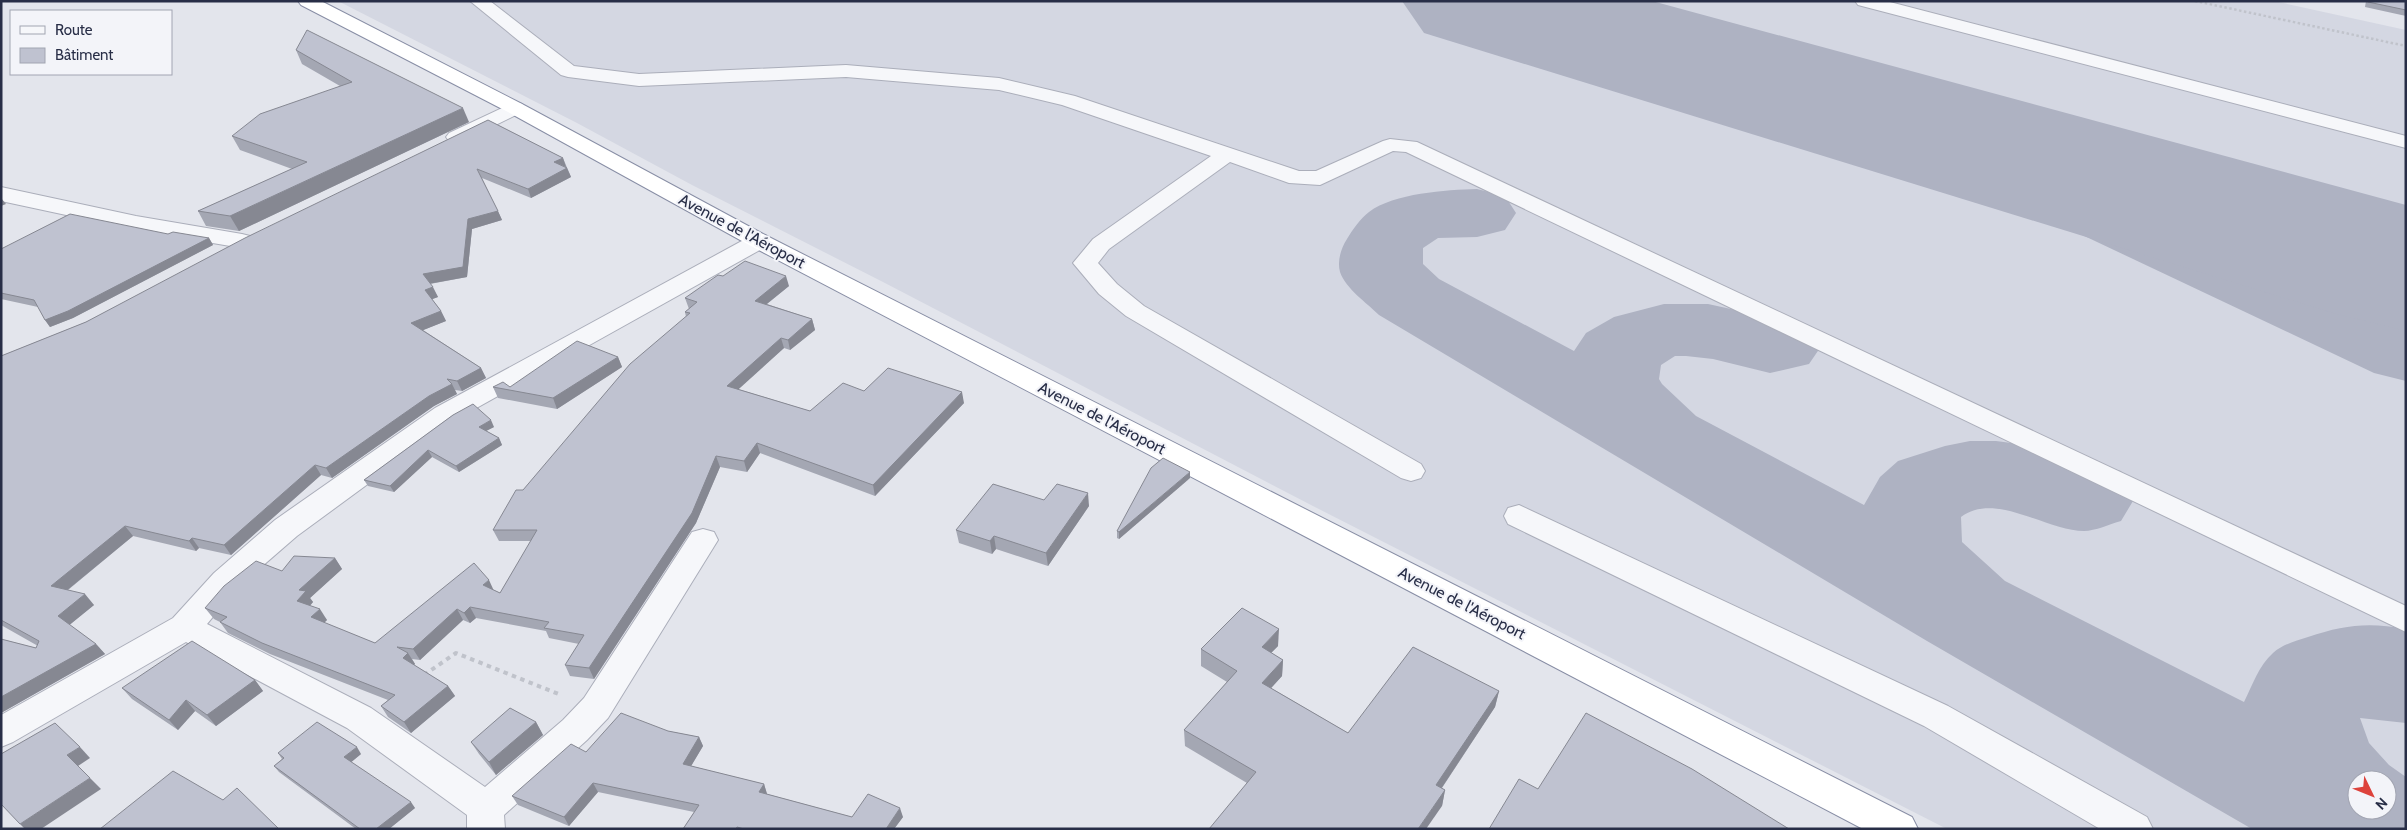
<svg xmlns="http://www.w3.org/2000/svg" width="2407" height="830" font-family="Cabin,sans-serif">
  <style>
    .built { fill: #d4d7e2; fill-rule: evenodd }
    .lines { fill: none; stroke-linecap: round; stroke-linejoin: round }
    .taxiway { fill: #aeb2c2; fill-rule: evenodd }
    .runway { fill: #aeb2c2; fill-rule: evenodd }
    .minor-casing { stroke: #abaeba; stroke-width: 2 }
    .highway-casing { stroke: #888ea5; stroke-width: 2 }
    .path-far1 { stroke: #c0c3cb; stroke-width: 2.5; stroke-dasharray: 2.5 2.5; stroke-linecap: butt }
    .path { stroke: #c0c3cb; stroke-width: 4; stroke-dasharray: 4.5 4.5; stroke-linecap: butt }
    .minor { fill: #f6f7fa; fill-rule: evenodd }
    .highway { fill: #fff; fill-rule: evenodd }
    .wall { fill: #a4a7b3 }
    .shaded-wall { fill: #868892 }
    .building { fill: #bfc2d0; stroke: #868892 }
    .labels { text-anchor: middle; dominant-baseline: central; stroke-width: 4; stroke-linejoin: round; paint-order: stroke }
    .street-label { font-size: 16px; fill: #282e47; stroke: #f3f4f9 }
  </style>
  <rect width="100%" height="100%" fill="#e3e5ec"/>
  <path class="built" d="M 338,1 L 2274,1 L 2406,30 L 2406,829 L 1947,829 L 1311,505 L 883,282 L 692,185 L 577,123 ZM 2357,780 L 2387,780 L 2387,810 L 2357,810 Z"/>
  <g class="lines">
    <g class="taxiway">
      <polygon points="1883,97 1908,103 1980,132 2406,319 2406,381 2374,373 1928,162 1858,133 1848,118 1858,103"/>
      <path d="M 1477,189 L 1505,196 L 1516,213 L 1505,230 L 1477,237 L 1438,238 L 1423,248 L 1423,264 L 1439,279 L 1574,351 L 1586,333 L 1614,317 L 1664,304 L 1708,304 L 1809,326 L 1822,345 L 1809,364 L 1770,373 L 1713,359 L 1686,356 L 1675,356 L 1661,365 L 1659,379 L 1662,384 L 1696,416 L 1864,505 L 1880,477 L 1898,461 L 1945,446 L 1970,441 L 1996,441 L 2019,444 L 2121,471 L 2136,496 L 2121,521 C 2110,524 2095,531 2084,531 C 2047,531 1995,491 1961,517 L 1962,542 L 2005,581 L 2244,702 C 2252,686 2259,665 2273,653 C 2283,644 2296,641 2308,637 C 2344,625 2368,622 2406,629 L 2406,723 L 2360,718 L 2369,743 L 2389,765 L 2406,777 L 2406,829 L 2252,829 L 1927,641 L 1379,315 C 1367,303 1346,289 1340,272 C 1337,261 1341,248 1347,239 C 1353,229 1360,219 1369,212 C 1394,193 1446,190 1477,189 ZM 2357,780 L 2387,780 L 2387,810 L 2357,810 Z"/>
    </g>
    <polygon class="runway" points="1402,1 1652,1 2406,205 2406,331 2333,313 1424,33"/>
    <defs>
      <g id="minor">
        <polygon points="470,1 490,1 574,66 639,74 846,65 999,78 1075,96 1299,171 1316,171 1383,141 1390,139 1417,142 2406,606 2406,632 1406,152 1393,151 1320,185 1289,183 1230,162 1109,249 1098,263 1117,284 1144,306 1421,464 1425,471 1421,478 1411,481 1401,478 1126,316 1099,294 1073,263 1093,239 1211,156 1062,105 999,90 846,77 639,86 568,77 561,75"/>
        <polygon points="1855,1 1886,1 2406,136 2406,148 1858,5"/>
        <polygon points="515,102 522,104 525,108 522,112 463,141 456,143 449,141 446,137 449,133"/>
        <polygon points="1,187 136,216 242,234 250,236 254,241 250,246 242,248 136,230 1,201"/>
        <polygon points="759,234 767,236 771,241 767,246 455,420 297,536 236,589 207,624 371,708 485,787 563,720 584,698 692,532 703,529 714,532 718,540 608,718 587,740 504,815 505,829 467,829 467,815 347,728 186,642 13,742 1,747 1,715 173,618 214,573 275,520 435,408 751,236"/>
        <polygon points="1519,505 1948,706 2147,817 2153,829 2100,829 1924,726 1508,524 1504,516 1508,508"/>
      </g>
      <polygon id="highway" points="298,1 321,1 522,104 767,236 1912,817 1918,829 1863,829 751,246 508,112 301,5"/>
    </defs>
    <use href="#minor" class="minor-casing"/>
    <use href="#highway" class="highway-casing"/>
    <polyline class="path-far1" points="2195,1 2406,46"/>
    <polyline class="path" points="424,675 456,653 561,695"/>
    <use href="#minor" class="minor"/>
    <use href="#highway" class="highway"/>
  </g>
  <g class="wall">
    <polygon points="2366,1 2406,1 2406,16 2365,7"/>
    <polygon points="296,50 469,122 239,231 206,226 198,211 292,169 240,150 232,136 340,86 302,64"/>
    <polygon points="488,120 563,158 571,177 531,198 482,178 502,220 472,229 467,277 430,284 438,297 432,299 441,311 446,321 423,330 481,368 486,378 462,391 455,390 457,394 434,406 332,478 321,475 231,555 199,548 196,551 133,536 68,590 94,605 69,625 96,644 105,654 1,713 1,639 36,648 38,646 1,625 1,356 86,322"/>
    <polygon points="168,234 209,238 213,245 73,318 50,327 45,320 38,307 1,299 1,249"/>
    <polygon points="723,276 789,286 767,304 812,319 815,330 790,350 784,348 738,389 810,411 864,391 964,403 875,496 760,453 747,472 720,467 696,523 594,679 570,676 565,665 579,644 549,638 546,631 476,618 470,623 463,620 420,660 412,659 415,664 414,665 448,686 455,696 411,733 388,717 381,706 388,700 270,654 228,633 220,622 214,619 205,608 282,571 335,558 342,569 310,598 313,602 310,606 327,620 324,623 375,643 494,590 500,593 531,541 499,541 493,530 523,490 686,317 685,312 689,309 685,298"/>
    <polygon points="618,357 622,367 557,409 498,398 493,387 510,387"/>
    <polygon points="453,415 494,427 486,431 499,438 502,445 459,472 432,457 394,492 368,486 364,480"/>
    <polygon points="1190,478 1119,539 1117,538 1117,531"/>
    <polygon points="1044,500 1089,506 1048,566 996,549 992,554 959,543 956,530"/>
    <polygon points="1278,646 1271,653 1283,660 1282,676 1271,688 1348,733 1499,691 1495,707 1442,788 1445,790 1442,806 1247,783 1185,746 1184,730 1227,682 1201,666 1201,649"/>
    <polygon points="255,680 263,691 216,726 195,711 178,730 132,699 122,688"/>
    <polygon points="536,722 543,735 496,775 479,754 471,742"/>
    <polygon points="668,731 699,737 703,746 691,766 764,784 767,794 852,817 903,817 894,829 683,829 694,812 598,792 569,826 518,805 512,796 586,752"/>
    <polygon points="278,753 361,754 351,762 415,808 389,829 356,829 279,772 274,766 282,759"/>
  </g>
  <g class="shaded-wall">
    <polygon points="463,108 469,122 239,231 230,216"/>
    <polygon points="563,158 566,167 554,162"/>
    <polygon points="567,168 571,177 531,198 528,189"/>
    <polygon points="1,198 6,204 1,206"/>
    <polygon points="498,211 502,220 472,229 467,277 428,284 423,274 468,219"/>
    <polygon points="209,238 213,245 73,318 50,327 45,320"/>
    <polygon points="786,276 789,286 758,311 755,301"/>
    <polygon points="433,287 438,297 430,300 425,290"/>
    <polygon points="441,311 446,321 416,333 411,323"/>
    <polygon points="812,319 815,330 790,350 788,340"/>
    <polygon points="781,338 784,348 730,397 727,386"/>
    <polygon points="618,357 622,367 557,409 553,398"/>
    <polygon points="481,368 486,378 462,391 457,381"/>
    <polygon points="452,384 457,394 434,406 332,478 326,468 429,396"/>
    <polygon points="962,392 964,403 875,496 873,485"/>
    <polygon points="491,420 494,427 482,433 479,427"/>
    <polygon points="499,438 502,445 459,472 456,466"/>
    <polygon points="757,443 760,453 747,472 744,461"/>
    <polygon points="428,450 432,457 394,492 390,486"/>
    <polygon points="716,456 720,467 696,523 594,679 589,668"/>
    <polygon points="315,465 321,475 231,555 224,545"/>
    <polygon points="1190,472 1190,478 1119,539 1119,532"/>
    <polygon points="1088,493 1089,506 1048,566 1046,553"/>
    <polygon points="125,526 133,536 60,596 51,586"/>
    <polygon points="994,536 996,549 992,554 990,541"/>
    <polygon points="192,538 199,548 196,551 189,541"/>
    <polygon points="335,558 342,569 310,598 313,602 304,612 297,601 299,590"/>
    <polygon points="489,580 494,591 483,585"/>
    <polygon points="85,594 94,605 67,627 58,616"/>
    <polygon points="470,607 476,618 470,623 464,613"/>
    <polygon points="320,609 327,620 318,628 311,617"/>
    <polygon points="457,609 463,620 420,660 413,649"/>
    <polygon points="1279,629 1278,646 1261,663 1262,647"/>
    <polygon points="96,644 105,654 1,713 1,697"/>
    <polygon points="408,653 415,664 409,669 403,658"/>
    <polygon points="1283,660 1282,676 1261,699 1262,683"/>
    <polygon points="255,680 263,691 216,726 207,715"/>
    <polygon points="448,686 455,696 411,733 404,722"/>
    <polygon points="1499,691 1495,707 1433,801 1436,785"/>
    <polygon points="186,700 195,711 178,730 169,720"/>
    <polygon points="536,722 543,735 496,775 489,762"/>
    <polygon points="699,737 703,746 687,773 683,764"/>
    <polygon points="80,747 90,758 78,766 67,755"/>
    <polygon points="357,747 361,754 349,764 344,757"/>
    <polygon points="90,778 101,789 41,829 25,829 20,824"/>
    <polygon points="593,783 598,792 569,826 564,817"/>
    <polygon points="764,784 767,794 762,801 759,792"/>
    <polygon points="1445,790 1442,806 1426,829 1418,829"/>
    <polygon points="411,802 415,808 389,829 376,829"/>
    <polygon points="900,808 903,817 894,829 886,829"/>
  </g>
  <g class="building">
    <polygon points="2368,1 2406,1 2406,10 2368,2"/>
    <polygon points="307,30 463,108 230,216 198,211 307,162 232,136 260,114 352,82 296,50"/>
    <polygon points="488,120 563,158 554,162 567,168 528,189 477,169 498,211 468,219 463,267 423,274 433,287 425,290 441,311 411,323 481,368 457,381 447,379 452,384 429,396 326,468 315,465 224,545 192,538 189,541 125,526 51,586 85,594 58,616 96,644 1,697 1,639 36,648 39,641 1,620 1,356 86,322 245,238"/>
    <polygon points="70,214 168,234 173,232 209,238 68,311 45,320 34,300 1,293 1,249"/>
    <polygon points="745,261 786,276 755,301 812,319 788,340 781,338 727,386 810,411 843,383 864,391 888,368 962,392 873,485 757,443 744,461 716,456 692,513 589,668 565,665 584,635 544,628 549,622 470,607 464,613 457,609 413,649 397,647 408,653 403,658 448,686 404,722 381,706 395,695 262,643 220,622 227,617 205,608 224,586 256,561 282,571 294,556 335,558 299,590 306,591 297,601 320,609 311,617 375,643 474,563 489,580 483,585 500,593 537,530 493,530 516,490 523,490 630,364 690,313 685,312 697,302 685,298 718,275 723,276"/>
    <polygon points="577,341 618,357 553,398 493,387 503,382 510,387"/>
    <polygon points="473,404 491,420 479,427 499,438 456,466 428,450 390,486 364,480 453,415"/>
    <polygon points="1163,458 1190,472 1119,532 1117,531 1151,468"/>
    <polygon points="993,484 1044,500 1057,484 1088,493 1046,553 994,536 990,541 956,530"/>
    <polygon points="1242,608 1279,629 1262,647 1283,660 1262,683 1348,733 1413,647 1499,691 1436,785 1445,790 1418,829 1209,829 1256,772 1184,730 1237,671 1201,649"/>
    <polygon points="192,641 255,680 207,715 186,700 169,720 122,688"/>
    <polygon points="510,708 536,722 489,762 471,742"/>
    <polygon points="621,713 668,731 699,737 683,764 764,784 759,792 852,817 868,794 900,808 886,829 744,829 737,827 736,829 683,829 699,805 593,783 564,817 512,796 571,744 586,752"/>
    <polygon points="1586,713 1692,769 1789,829 1489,829 1519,779 1538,789"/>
    <polygon points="317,722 357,747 344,757 411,802 376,829 360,829 274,766 284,758 278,753"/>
    <polygon points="55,723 80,747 67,755 90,778 20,824 1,804 1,754"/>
    <polygon points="173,771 223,800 237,788 279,829 100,829"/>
  </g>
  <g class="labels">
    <g class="street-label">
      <text transform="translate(742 231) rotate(28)">Avenue de l'Aéroport</text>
      <text transform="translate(1102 418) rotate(27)">Avenue de l'Aéroport</text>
      <text transform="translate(1462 603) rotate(27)">Avenue de l'Aéroport</text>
    </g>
  </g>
  <rect width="2407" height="830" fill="none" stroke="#282e47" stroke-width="5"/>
  <rect x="10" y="10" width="162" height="65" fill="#f3f4f9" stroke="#a2a5b2"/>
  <rect x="20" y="26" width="25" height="8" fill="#f6f7fa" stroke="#a2a5b2"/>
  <text x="55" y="35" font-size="15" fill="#282e47">Route</text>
  <rect x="20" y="48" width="25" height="15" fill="#bfc2d0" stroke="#a2a5b2"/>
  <text x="55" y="60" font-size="15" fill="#282e47">Bâtiment</text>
  <g transform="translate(2372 795) rotate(133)"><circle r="24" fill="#f3f4f9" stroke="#a2a5b2"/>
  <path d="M0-4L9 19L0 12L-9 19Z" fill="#dd423c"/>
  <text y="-8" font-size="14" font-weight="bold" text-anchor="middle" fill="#282e47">N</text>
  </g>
</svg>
